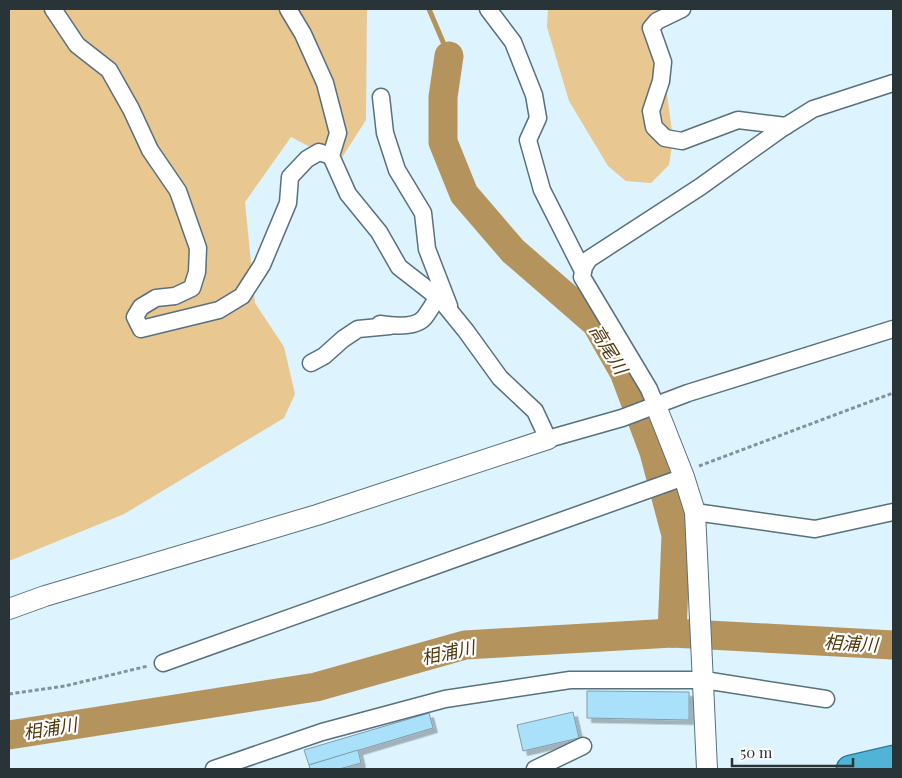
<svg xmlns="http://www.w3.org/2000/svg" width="902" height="778" font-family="'Playfair Display','Noto Sans JP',serif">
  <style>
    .green { fill: #e8c791 }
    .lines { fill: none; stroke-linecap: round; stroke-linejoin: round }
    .stream { stroke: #b4935c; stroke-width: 5 }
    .river { stroke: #b4935c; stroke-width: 29 }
    .building { fill: #aae1fa; stroke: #829ca8; filter: url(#shadow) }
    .minor-casing { stroke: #58717c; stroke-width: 19 }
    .tertiary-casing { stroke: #58717c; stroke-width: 22 }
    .trunk-casing { stroke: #267b99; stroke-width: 29 }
    .path { stroke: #829299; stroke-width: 3; stroke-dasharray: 4 2.5; stroke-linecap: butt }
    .minor { stroke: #fff; stroke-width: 16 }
    .tertiary { stroke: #fff; stroke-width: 20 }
    .trunk { stroke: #50b4d7; stroke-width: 26 }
    .labels { text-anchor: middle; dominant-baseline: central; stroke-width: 4.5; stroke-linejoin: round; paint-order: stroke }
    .water-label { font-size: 18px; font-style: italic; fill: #4f380a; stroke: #fcfcfc }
  </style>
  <defs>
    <filter id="shadow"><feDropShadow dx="4.5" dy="4.5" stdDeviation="0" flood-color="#0004"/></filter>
  </defs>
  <rect width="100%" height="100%" fill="#ddf3fd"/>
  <g class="green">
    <polygon points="9,9 367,9 366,120 339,162 291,137 245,202 255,303 284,347 295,394 284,418 124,514 9,561"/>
    <polygon points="548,9 678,9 659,34 673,139 669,165 651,183 626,181 608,166 569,101 547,27"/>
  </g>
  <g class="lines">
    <polyline class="stream" points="429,9 449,56"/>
    <g class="river">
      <polyline points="449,56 443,97 443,142 464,194 513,251 596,323 624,372 654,452 676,535 672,633"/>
      <polyline points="9,735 316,687 465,645 672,633 893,645"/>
    </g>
  </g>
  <g class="building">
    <polygon points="587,691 689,692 689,720 587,718"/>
    <polygon points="573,712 579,738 523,751 517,725"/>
    <polygon points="429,713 433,728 309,765 304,750"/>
    <polygon points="358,750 361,763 339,769 310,769 309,765"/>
  </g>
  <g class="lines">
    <defs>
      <g id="minor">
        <polyline points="53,9 77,45 109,70 131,109 150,150 178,191 198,248 197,272 192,288 175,296 156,298 141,307 135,317 141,329 219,310 242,296 262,265 288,203 290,177 307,159 319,152 331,156"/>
        <polyline points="288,9 303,34 325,83 338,133 331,156 348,194 379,232 399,267 440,299 466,331 500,378 535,411 548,439 622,418 688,393 893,329"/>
        <polyline points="488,9 513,42 534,95 538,118 528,140 542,190 583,271"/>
        <polyline points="682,9 657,21 651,28 663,62 661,81 651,111 654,127 665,138 682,141 738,120 786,126"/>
        <polyline points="381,97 385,133 397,170 423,213 427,249 449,306"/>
        <path d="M 380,324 C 393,326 415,328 424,318 C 429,312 433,304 438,297"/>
        <polyline points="311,363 324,356 343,339 358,329 390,326"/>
        <polyline points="656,406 649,389 582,277 584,267 589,259 700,187 781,129 813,109 893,83"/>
        <polyline points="695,512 815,529 893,512"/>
        <polyline points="163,663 684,477"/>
        <polyline points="214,769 322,732 445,699 570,680 704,680 826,699"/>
        <polyline points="535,769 583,746"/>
      </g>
      <g id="tertiary">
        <polyline points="656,406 684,477 695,512 707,769"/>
        <polyline points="9,609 45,596 317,515 548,439"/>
      </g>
      <polyline id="trunk" points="850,769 893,759"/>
    </defs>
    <use href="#minor" class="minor-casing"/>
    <use href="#tertiary" class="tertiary-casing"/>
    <use href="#trunk" class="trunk-casing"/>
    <g class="path">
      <polyline points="699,466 893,393"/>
      <polyline points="9,694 65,686 148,666"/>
    </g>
    <use href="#minor" class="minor"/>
    <use href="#tertiary" class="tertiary"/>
    <use href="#trunk" class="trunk"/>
  </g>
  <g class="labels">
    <g class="water-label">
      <text transform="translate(609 349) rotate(59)">高尾川</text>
      <text transform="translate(851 643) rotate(3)">相浦川</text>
      <text transform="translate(448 652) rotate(-12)">相浦川</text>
      <text transform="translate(50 728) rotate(-9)">相浦川</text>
    </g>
  </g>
  <rect width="902" height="778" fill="none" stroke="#293439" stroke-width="20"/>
  <path d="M732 758v8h121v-8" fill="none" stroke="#293439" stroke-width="2.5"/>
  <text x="740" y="758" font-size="15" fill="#293439" stroke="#fcfcfc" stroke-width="4" paint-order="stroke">50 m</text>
</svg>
